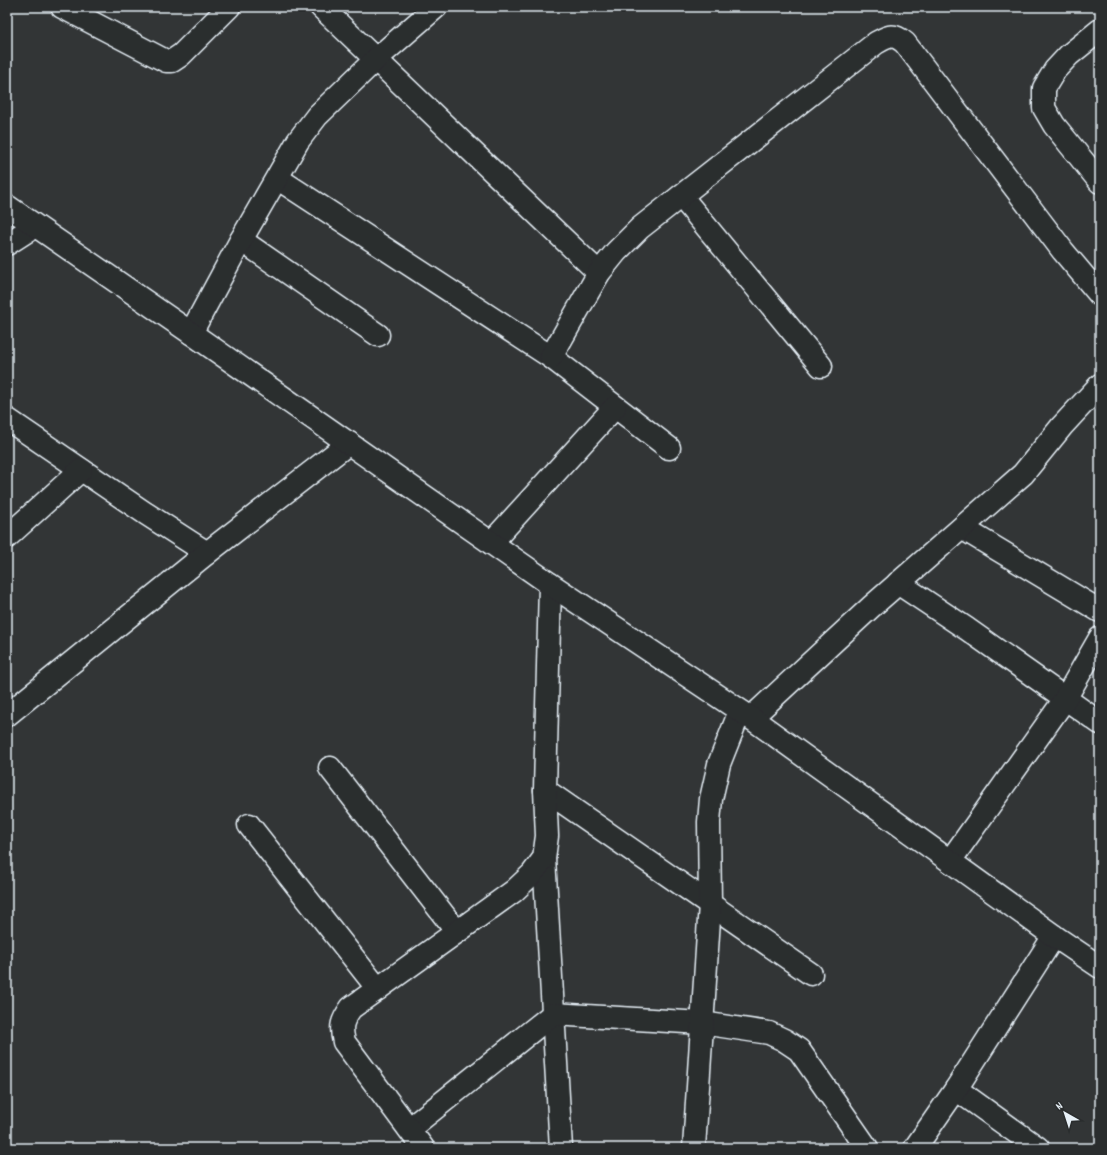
<svg xmlns="http://www.w3.org/2000/svg" width="1107" height="1155" font-family="Dekko,sans-serif">
  <style>
    .lines { fill: none; stroke-linecap: round; stroke-linejoin: round }
    .street-casing { stroke: #e8f1f8; stroke-width: 25 }
    .primary-casing { stroke: #e8f1f8; stroke-width: 25 }
    .street { stroke: #2a2d2e; stroke-width: 22 }
    .primary { stroke: #2a2d2e; stroke-width: 22 }
  </style>
  <rect width="100%" height="100%" fill="#323536"/>
  <filter id="ink" filterUnits="userSpaceOnUse"><feTurbulence type="fractalNoise" baseFrequency=".025" numOctaves="2"/><feDisplacementMap in="SourceGraphic" scale="8" xChannelSelector="R" yChannelSelector="G"/><feConvolveMatrix kernelMatrix="1 2 1 2 8 2 1 2 1" color-interpolation-filters="sRGB"/></filter>
  <g filter="url(#ink)">
    <g class="lines">
      <defs>
        <g id="street">
          <polyline points="62,7 166,61 172,61 181,55 229,7"/>
          <polyline points="321,7 599,273"/>
          <polyline points="1100,30 1069,55 1055,70 1044,88 1044,108 1054,125 1100,182"/>
          <polyline points="277,178 551,357 669,448"/>
          <polyline points="681,196 821,366"/>
          <polyline points="241,240 378,335"/>
          <polyline points="7,244 35,226"/>
          <polyline points="191,333 241,240 298,141 317,116 375,60 436,7"/>
          <path d="M 551,357 L 599,273 L 616,252 L 640,228 L 876,43 C 889,36 893,33 905,43 L 1063,251 L 1100,295"/>
          <polyline points="7,419 145,513 207,553"/>
          <polyline points="962,528 1100,611"/>
          <polyline points="7,537 81,470"/>
          <polyline points="491,543 615,407"/>
          <polyline points="898,583 967,629 1100,723"/>
          <polyline points="7,715 207,553 349,443"/>
          <polyline points="751,718 871,607 1023,474 1062,426 1100,385"/>
          <polyline points="330,768 457,932"/>
          <polyline points="545,790 811,974"/>
          <polyline points="249,825 378,989"/>
          <polyline points="544,858 561,1148"/>
          <polyline points="950,861 1065,699 1100,638"/>
          <polyline points="956,1089 1038,1148"/>
          <polyline points="409,1129 553,1014 702,1023 769,1033 784,1040 799,1050 867,1148"/>
          <path d="M 423,1148 L 344,1042 C 340,1026 342,1021 351,1008 L 514,891 L 532,874 L 544,858 L 547,836 L 545,790 L 550,584"/>
          <polyline points="694,1148 710,904 709,822 711,799 719,764 740,711"/>
          <polyline points="915,1148 956,1089 1054,936"/>
        </g>
        <polyline id="primary" points="7,206 191,333 550,584 751,718 1054,936 1100,967"/>
      </defs>
      <use href="#street" class="street-casing"/>
      <use href="#primary" class="primary-casing"/>
      <use href="#street" class="street"/>
      <use href="#primary" class="primary"/>
    </g>
  </g>
  <rect width="1107" height="1155" fill="none" stroke="#2a2d2e" stroke-width="24"/>
  <rect x="12" y="12" width="1083" height="1131" fill="none" stroke="#e8f1f8" stroke-width="1.5" filter="url(#ink)"/>
  <g transform="translate(1065 1113) rotate(321)" stroke="#2a2d2e" stroke-width="3" paint-order="stroke">
  <path d="M0-3L7 15L0 10L-7 15Z" fill="#e8f1f8"/>
  <text y="-6" font-size="11" font-weight="bold" text-anchor="middle" fill="#e8f1f8">N</text>
  </g>
</svg>
